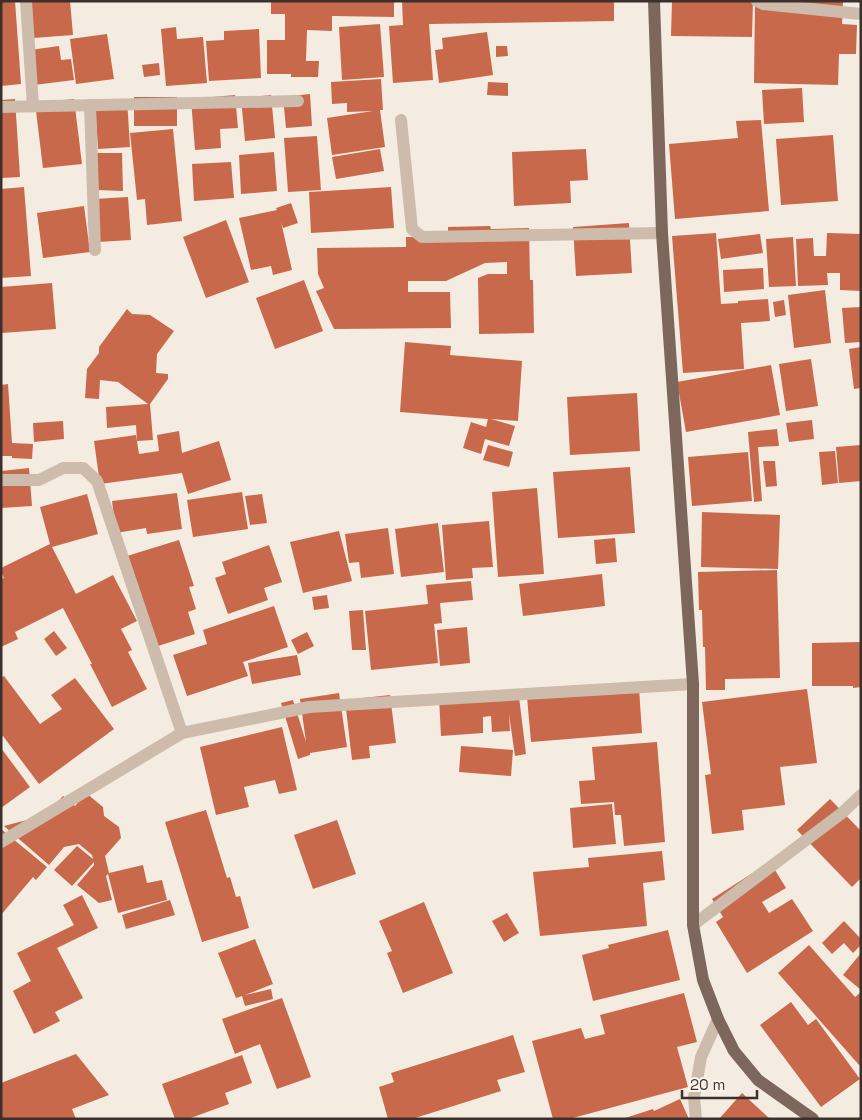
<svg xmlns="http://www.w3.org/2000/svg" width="862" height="1120" font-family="'Space Grotesk',sans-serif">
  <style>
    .building { fill: #c8694b }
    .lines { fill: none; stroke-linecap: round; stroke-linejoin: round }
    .minor { stroke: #cdbbac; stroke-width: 12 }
    .major { stroke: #7d675c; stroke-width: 12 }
  </style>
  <rect width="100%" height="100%" fill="#f4ebe1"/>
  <g class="building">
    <polygon points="1,1 15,1 21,84 1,86"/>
    <polygon points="30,1 70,1 73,35 33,38"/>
    <polygon points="271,1 394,1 394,17 332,16 332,31 307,30 306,61 319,61 318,77 291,77 291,74 267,74 267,40 285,40 285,14 271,14"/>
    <polygon points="402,1 614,1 614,21 429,24 433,80 393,83 389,26 403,25"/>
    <polygon points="672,1 753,1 752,37 671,36"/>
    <polygon points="755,1 843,1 842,24 857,25 856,54 839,54 838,85 754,83"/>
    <polygon points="380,24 384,77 342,80 339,27"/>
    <polygon points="176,27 177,39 203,37 207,83 166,86 161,29"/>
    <polygon points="259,29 261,78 209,81 206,41 224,40 224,31"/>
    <polygon points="487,32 493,75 439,83 435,50 443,49 442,38"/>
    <polygon points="107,34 114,79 76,84 70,39"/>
    <polygon points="59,46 61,60 71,59 74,80 34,85 30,50"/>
    <polygon points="496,46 507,46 508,56 496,57"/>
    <polygon points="159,63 160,75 144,77 142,65"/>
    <polygon points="381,79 383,110 380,110 385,147 332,155 327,118 373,111 347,112 347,103 332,104 331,82"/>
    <polygon points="488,82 508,83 508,96 487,95"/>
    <polygon points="802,88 804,122 764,124 762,90"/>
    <polygon points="310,94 312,126 286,128 283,97"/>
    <polygon points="235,95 238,128 220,129 221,148 195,150 191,99"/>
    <polygon points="271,95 275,138 245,141 241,98"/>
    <rect x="134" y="97" width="43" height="29"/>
    <polygon points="15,99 20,177 1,178 1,100"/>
    <polygon points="74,99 82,164 43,168 35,103"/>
    <polygon points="127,99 130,147 98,149 95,101"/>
    <polygon points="761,120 769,211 675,219 669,144 738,138 736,121"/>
    <polygon points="173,129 182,221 147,225 145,199 137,200 130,133"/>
    <polygon points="833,135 838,201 781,205 776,139"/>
    <polygon points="317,136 321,190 288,192 284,138"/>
    <polygon points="380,149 384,171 336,179 332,157"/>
    <polygon points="586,149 588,180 570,181 571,203 514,206 512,152"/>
    <polygon points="274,152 277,191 241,194 239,155"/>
    <polygon points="96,153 122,153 123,191 96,190"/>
    <polygon points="231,162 234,198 194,201 192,164"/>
    <polygon points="24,187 31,276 1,278 1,189"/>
    <polygon points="391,187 394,228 311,233 309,192"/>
    <polygon points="128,197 131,240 97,242 94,199"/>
    <polygon points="291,203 298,223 283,228 281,222 292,270 273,275 271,266 251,270 239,218 277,210 276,208"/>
    <polygon points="84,206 90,252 43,258 37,213"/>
    <polygon points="226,220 249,282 206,298 183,237"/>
    <polygon points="629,223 632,273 576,276 573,227"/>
    <polygon points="490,226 491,229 529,228 530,280 533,280 534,333 479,334 478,278 488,274 507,274 507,262 485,263 446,281 408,281 408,292 450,292 451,328 334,329 316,291 324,288 318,274 317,248 406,247 406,237 435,237 448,242 448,227"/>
    <polygon points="716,233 721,304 738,303 738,301 768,299 770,321 741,323 744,369 683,373 672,236"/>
    <polygon points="827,233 861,234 861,291 840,290 840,273 827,273 828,285 798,286 796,239 813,238 814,256 826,256"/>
    <polygon points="760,234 763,253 721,259 718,239"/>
    <polygon points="793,237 796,286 769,287 766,239"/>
    <polygon points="763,268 764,289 724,292 723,270"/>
    <polygon points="304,280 323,331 275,349 256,298"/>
    <polygon points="52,283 56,329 2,333 1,287"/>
    <polygon points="825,290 831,343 794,348 788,295"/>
    <polygon points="784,300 786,315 775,317 773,302"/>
    <polygon points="861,307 861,342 845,343 842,308"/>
    <polygon points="127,309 132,314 150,315 174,331 157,354 156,373 168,374 168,379 150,404 153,440 137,441 136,425 107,428 106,407 148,404 118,382 100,380 99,399 85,398 87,369 99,353 99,347"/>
    <polygon points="405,342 451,346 450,355 522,361 518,421 491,419 515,426 509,446 485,439 481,454 463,448 471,422 486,427 488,419 400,412"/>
    <polygon points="861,347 861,388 854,389 849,349"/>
    <polygon points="811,359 818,406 786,411 779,364"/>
    <polygon points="771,365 780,415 686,432 677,382"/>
    <polygon points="8,384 12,443 33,444 32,459 12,458 12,456 1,456 1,385"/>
    <polygon points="637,393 640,451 570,455 567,397"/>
    <polygon points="812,420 814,439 789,442 786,423"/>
    <polygon points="63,421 64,439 34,442 33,423"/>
    <polygon points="777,429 779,446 758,447 762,501 754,502 748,432"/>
    <polygon points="179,431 182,453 219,441 231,480 188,494 182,473 100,484 94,441 136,435 139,454 159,451 157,435"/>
    <polygon points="488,445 513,452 509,467 483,460"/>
    <polygon points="861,445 861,481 839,483 836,447"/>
    <polygon points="835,451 838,483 822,485 819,452"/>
    <polygon points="748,452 752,501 692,506 688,457"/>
    <polygon points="763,461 775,461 777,486 766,487"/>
    <polygon points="630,467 635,533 558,538 553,472"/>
    <polygon points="29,468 32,506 1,508 1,471"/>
    <polygon points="537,488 544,574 498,577 492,492"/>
    <polygon points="242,492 248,529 193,537 187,500"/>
    <polygon points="177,493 182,529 147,534 146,528 116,533 112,501"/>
    <polygon points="87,494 98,534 52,547 76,594 113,575 137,621 121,629 132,650 128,652 147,689 112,707 90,664 92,664 63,608 15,632 18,639 1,647 1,579 4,578 1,572 1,568 50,544 40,507"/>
    <polygon points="262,494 267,523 250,525 245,496"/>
    <polygon points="702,512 780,515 778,569 701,567"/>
    <polygon points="489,521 493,567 472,568 473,578 446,580 442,525"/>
    <polygon points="438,523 444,572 401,577 395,529"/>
    <polygon points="388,528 394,574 361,578 359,562 349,563 345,534"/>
    <polygon points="339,531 352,581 303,593 290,542"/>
    <polygon points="615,538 617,562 596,564 594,540"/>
    <polygon points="179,540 194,586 189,587 196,609 188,612 195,634 155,647 127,556"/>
    <polygon points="269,545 282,582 264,588 268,600 228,614 215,578 226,574 222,562"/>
    <polygon points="777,570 780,678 725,679 725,690 706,690 705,647 703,647 702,610 699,610 698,572"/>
    <polygon points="602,574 605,606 523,616 519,584"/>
    <polygon points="471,581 473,600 440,603 442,623 434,624 438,663 371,670 365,611 428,604 426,585"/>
    <polygon points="327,595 329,608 314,610 312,597"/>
    <polygon points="274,606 288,647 243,662 248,676 187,696 173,655 207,644 203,630"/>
    <polygon points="363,610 366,650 352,650 349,611"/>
    <polygon points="467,627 470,663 440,666 437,630"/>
    <polygon points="54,631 67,648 56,656 44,639"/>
    <polygon points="307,632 314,646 298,654 291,640"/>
    <polygon points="861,642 861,687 853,688 853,686 812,686 812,643"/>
    <polygon points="297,655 301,675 252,684 248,663"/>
    <polygon points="4,676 40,724 62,709 51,695 75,678 114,729 39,784 3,736 1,737 1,678"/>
    <polygon points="639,688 642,733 531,742 527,697"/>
    <polygon points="807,689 817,763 780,767 785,805 742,810 744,830 712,834 705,775 711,774 702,702"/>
    <polygon points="339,693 347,747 310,753 310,755 298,759 281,703 293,700 306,742 300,699"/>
    <polygon points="390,695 396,743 369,746 370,758 352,760 345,700"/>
    <polygon points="519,697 526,754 515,756 509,714 510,731 492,732 491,716 483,717 483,733 441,736 439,698"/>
    <polygon points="282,727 297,790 279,794 275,780 244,787 249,807 216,815 200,747"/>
    <polygon points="657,742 665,842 624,846 621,815 615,815 614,802 581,804 579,781 595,780 592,747"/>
    <polygon points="461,746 513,750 511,776 459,772"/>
    <polygon points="1,748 30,787 1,808"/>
    <polygon points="86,793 103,807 104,816 119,827 121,838 105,856 109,873 143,865 147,883 162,880 167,900 118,913 108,874 106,876 112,900 99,903 77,885 94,865 94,862 72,886 54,870 77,846 93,859 92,855 79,844 64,847 49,865 4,826 46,815 63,796 75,806"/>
    <polygon points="830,799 861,831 861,878 852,887 797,830"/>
    <polygon points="612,804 616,844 573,848 570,808"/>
    <polygon points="206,810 227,878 230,877 236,897 240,896 249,928 202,942 165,822"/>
    <polygon points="337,820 356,874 313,889 294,835"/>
    <polygon points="1,829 47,867 36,880 33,877 1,915"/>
    <polygon points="662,851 665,880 643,883 647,926 540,936 533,872 589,867 588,858"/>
    <polygon points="770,862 786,888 762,902 769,913 792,899 813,931 747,973 716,922 723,917 712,899"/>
    <polygon points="82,895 98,928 57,948 83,998 55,1012 60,1021 34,1034 13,991 31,981 17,953 74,925 63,905"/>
    <polygon points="170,900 175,915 126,929 122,915"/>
    <polygon points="424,902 453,973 403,993 387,953 392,951 379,921"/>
    <polygon points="507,913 519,933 504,942 492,921"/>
    <polygon points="844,921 861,939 861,945 853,953 844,943 832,954 822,943"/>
    <polygon points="668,930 680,980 593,1001 582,955 609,948 608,945"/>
    <polygon points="255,939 273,984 245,995 271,989 273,999 245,1006 242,996 236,998 218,953"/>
    <polygon points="809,945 855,997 861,992 861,1064 859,1065 778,973"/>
    <polygon points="861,953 861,990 843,975"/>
    <polygon points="684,993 697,1042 677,1047 688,1087 569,1119 553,1119 532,1041 581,1028 585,1039 605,1034 600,1015"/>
    <polygon points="282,998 311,1077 277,1089 260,1044 235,1054 222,1019"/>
    <polygon points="791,1002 808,1025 816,1019 860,1079 821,1107 760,1025"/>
    <polygon points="513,1035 525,1072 497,1080 501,1091 412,1119 388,1119 379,1087 394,1082 391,1073"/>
    <polygon points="76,1054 109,1095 72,1109 76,1119 1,1119 1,1083"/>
    <polygon points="242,1055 252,1083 225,1093 229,1104 188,1119 175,1119 162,1084"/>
    <polygon points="742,1093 770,1119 719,1119"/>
    <polygon points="680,1099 689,1119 622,1119 653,1109 654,1111"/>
  </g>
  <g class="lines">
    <g class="minor">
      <polyline points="26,1 33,106"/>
      <polyline points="757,1 763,4 861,14"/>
      <polyline points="90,105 95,250"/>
      <polyline points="1,107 298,101"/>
      <polyline points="401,120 412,229 422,237 662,233"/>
      <polyline points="1,480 39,480 63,468 83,468 97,481 182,733"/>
      <polyline points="1,842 182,733 309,707 693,684"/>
      <polyline points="693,925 842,813 861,795"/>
      <polyline points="696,1119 694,1097 701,1057 718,1019"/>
    </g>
    <polyline class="major" points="654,1 662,233 693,684 693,925 703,980 718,1019 734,1051 758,1080 813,1119"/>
  </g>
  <rect width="862" height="1120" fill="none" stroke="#3b302b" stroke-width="5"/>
  <path d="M682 1090v8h75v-8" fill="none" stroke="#3b302b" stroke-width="2.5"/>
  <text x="690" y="1090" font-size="15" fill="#3b302b" stroke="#fbf5ee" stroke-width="4" paint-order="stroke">20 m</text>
</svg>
